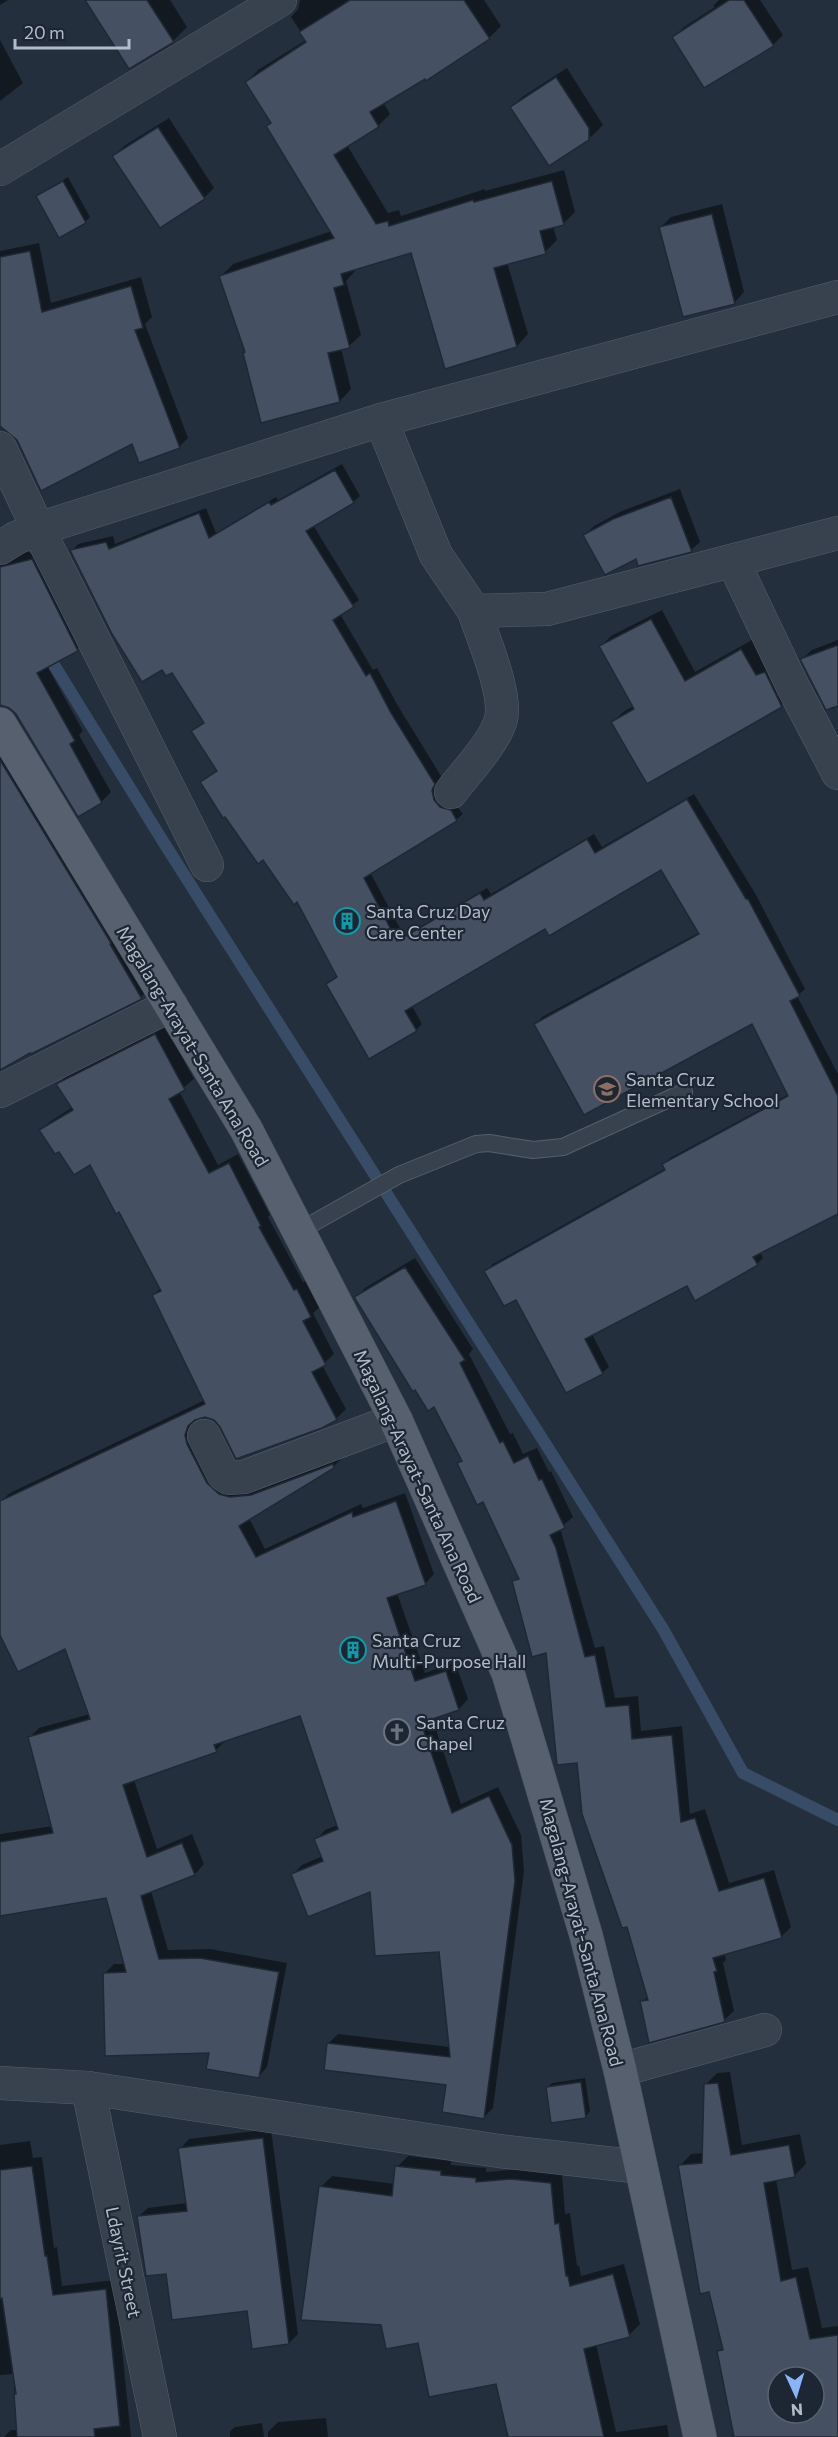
<svg xmlns="http://www.w3.org/2000/svg" width="838" height="2437" font-family="Commissioner,sans-serif">
  <style>
    .shadow { fill: #0007; fill-rule: evenodd }
    .lines { fill: none; stroke-linecap: round; stroke-linejoin: round }
    .stream { stroke: #394c67; stroke-width: 12 }
    .building { fill: #455162; stroke: #1f2835; stroke-width: 1.5; fill-rule: evenodd }
    .service-casing { stroke: #565f6c; stroke-width: 18 }
    .minor-casing { stroke: #565f6c; stroke-width: 34 }
    .tertiary-casing { stroke: #565f6c; stroke-width: 34 }
    .primary-casing { stroke: #414a57; stroke-width: 34 }
    .service { stroke: #38414e; stroke-width: 16 }
    .minor { stroke: #38414e; stroke-width: 33 }
    .tertiary { stroke: #38414e; stroke-width: 33 }
    .primary { stroke: #56606e; stroke-width: 33 }
    .labels { text-anchor: middle; dominant-baseline: central; stroke-width: 4.5; stroke-linejoin: round; paint-order: stroke }
    .poi-label { font-size: 18px; fill: #b4bcc9; stroke: #1d2633; text-anchor: start }
    .street-label { font-size: 18px; fill: #b4bcc9; stroke: #1d2633 }
  </style>
  <rect width="100%" height="100%" fill="#242f3e"/>
  <g class="shadow">
    <polygon points="0,0 8,0 0,5"/>
    <polygon points="87,0 170,0 187,27 173,41"/>
    <polygon points="300,0 484,0 501,26 489,38 426,79 425,77 383,102 390,114 378,126 347,145 388,213 399,210 401,216 485,189 485,191 564,170 575,212 563,224 553,226 557,240 545,252 507,262 528,334 517,346 412,251 354,268 355,271 346,281 361,335 349,346 341,348 351,389 340,401 262,421 237,324 221,276 233,264 332,231 272,122 247,82 258,70 306,40 291,17 298,9"/>
    <polygon points="719,0 760,0 783,35 773,45 674,37 684,27 715,7 713,6"/>
    <polygon points="0,40 23,83 0,101"/>
    <polygon points="567,68 603,125 593,135 550,164 512,107 522,97"/>
    <polygon points="169,118 214,188 204,198 114,156 124,146"/>
    <polygon points="68,177 90,217 85,222 38,196"/>
    <polygon points="722,204 744,292 734,303 661,227 671,217"/>
    <polygon points="39,243 51,303 141,277 152,317 145,324 188,438 179,447 132,442 18,439 0,422 0,251"/>
    <polygon points="342,464 360,496 353,502 313,525 359,600 340,614 373,670 377,668 398,706 441,776 438,782 463,814 456,820 370,872 404,936 487,888 491,894 594,834 602,847 694,794 755,893 805,989 797,996 838,1074 838,1210 760,1252 763,1258 757,1264 687,1284 592,1334 609,1367 602,1373 486,1271 493,1264 666,1168 664,1164 670,1158 789,1094 752,1022 536,1024 542,1017 700,932 662,868 545,927 412,1006 422,1024 416,1030 327,984 338,975 298,900 202,782 218,770 192,732 205,721 173,671 72,551 78,544 113,536 115,544 206,508 216,533 276,497 278,500"/>
    <polygon points="680,489 700,542 691,550 637,557 585,535 594,526 622,511"/>
    <polygon points="28,550 30,553 42,551 87,640 77,649 47,666 83,731 79,735 111,792 101,802 10,707 0,704 0,556"/>
    <polygon points="662,610 695,672 752,640 767,666 791,695 781,706 613,722 623,712 634,706 601,646 611,636"/>
    <polygon points="838,640 838,704 802,659 812,650"/>
    <polygon points="0,736 150,988 141,997 31,1051 0,1068"/>
    <polygon points="165,1026 194,1079 179,1091 218,1165 238,1154 270,1215 268,1217 303,1282 307,1280 320,1307 313,1313 334,1354 322,1365 346,1409 336,1419 222,1427 215,1419 205,1416 196,1418 194,1424 216,1473 343,1457 333,1467 249,1518 265,1549 361,1504 363,1508 405,1493 434,1574 425,1584 397,1593 425,1673 455,1662 468,1699 459,1709 432,1718 461,1804 498,1787 521,1835 524,1871 493,2108 483,2118 447,2084 329,2043 338,2034 450,2047 440,1950 371,1889 292,1875 302,1865 323,1856 316,1840 325,1830 338,1825 301,1714 225,1741 216,1750 134,1780 157,1849 192,1834 204,1864 195,1874 151,1891 168,1950 210,1949 287,1963 267,2067 258,2077 211,2052 104,1974 114,1964 125,1964 107,1897 0,1914 0,1834 53,1826 30,1737 39,1728 90,1714 66,1647 0,1631 0,1502 10,1493 205,1400 153,1295 161,1288 120,1210 91,1163 59,1150 41,1130 51,1121 73,1107 58,1084 67,1075"/>
    <polygon points="415,1258 473,1349 469,1354 510,1434 513,1433 523,1454 537,1448 549,1472 551,1471 573,1517 560,1528 595,1648 604,1646 615,1698 638,1696 641,1731 682,1726 690,1814 705,1809 729,1883 774,1870 791,1927 781,1937 724,1953 726,1960 723,1963 734,2011 724,2020 642,2002 649,1995 548,1651 514,1582 519,1576 484,1500 459,1463 463,1459 435,1405 356,1298 365,1288"/>
    <path d="M 730,2072 L 742,2145 L 800,2134 L 806,2164 L 794,2176 L 776,2179 L 792,2270 L 808,2267 L 822,2328 L 838,2326 L 838,2437 L 735,2437 L 719,2352 L 723,2348 L 680,2166 L 691,2154 L 704,2153 L 705,2085 L 717,2073 ZM 778,2377 L 814,2377 L 814,2413 L 778,2413 Z"/>
    <polygon points="585,2078 590,2111 586,2116 547,2088 552,2083"/>
    <polygon points="271,2129 298,2334 289,2343 248,2309 168,2272 138,2217 148,2208 187,2203 180,2149 189,2139"/>
    <polygon points="30,2141 33,2158 42,2157 54,2248 57,2247 62,2286 115,2280 131,2437 4,2437 11,2430 18,2430 13,2374 0,2375 0,2145"/>
    <polygon points="408,2156 451,2161 451,2165 486,2168 486,2172 522,2169 562,2173 565,2214 570,2213 577,2266 579,2265 581,2276 624,2264 640,2324 629,2335 596,2344 616,2432 667,2425 669,2437 509,2437 497,2382 383,2324 321,2187 332,2176 395,2184 397,2167"/>
    <polygon points="326,2418 328,2437 268,2437 268,2432 278,2422"/>
    <polygon points="262,2423 264,2437 230,2437 230,2431 235,2427"/>
  </g>
  <g class="lines">
    <polyline class="stream" points="46,652 164,843 663,1629 743,1773 838,1820"/>
  </g>
  <g class="building">
    <polygon points="85,0 147,0 174,42 129,69"/>
    <polygon points="350,0 464,0 490,39 426,81 425,79 370,112 379,127 334,155 376,224 388,221 389,226 473,200 474,202 552,181 564,225 540,231 546,254 494,268 517,347 445,369 411,253 341,274 344,285 334,288 350,348 328,353 340,402 261,423 243,353 245,352 219,276 334,238 266,126 271,123 245,82 306,42 299,32"/>
    <polygon points="729,0 744,0 774,46 704,88 672,37"/>
    <polygon points="556,77 589,128 589,140 549,166 510,107"/>
    <polygon points="158,127 205,199 160,228 112,156"/>
    <polygon points="63,181 86,223 59,238 36,196"/>
    <polygon points="712,214 735,304 683,317 659,227"/>
    <polygon points="30,251 42,312 131,286 143,328 135,330 180,448 139,463 132,444 41,491 17,440 0,426 0,257"/>
    <polygon points="335,470 354,503 306,531 354,607 333,620 366,676 370,673 391,713 435,784 432,790 434,800 440,807 451,810 457,821 364,878 397,941 480,893 484,900 587,839 595,853 687,799 746,899 748,899 800,996 790,1001 838,1096 838,1214 753,1257 758,1265 695,1301 687,1286 585,1339 603,1374 566,1393 516,1300 504,1306 484,1271 665,1170 662,1164 788,1096 752,1024 584,1115 534,1024 699,934 661,870 549,936 545,929 405,1011 417,1031 369,1059 326,984 337,977 297,902 294,905 263,860 258,864 225,817 223,818 200,782 217,771 191,731 204,723 172,673 166,676 162,670 142,682 112,634 70,550 106,542 109,549 199,513 209,538 269,502 271,505"/>
    <polygon points="671,497 692,552 638,566 636,559 605,575 583,535 613,519"/>
    <polygon points="32,559 78,651 37,673 75,741 70,744 102,803 78,817 16,714 9,708 0,705 0,567"/>
    <polygon points="651,619 685,681 741,649 756,675 765,672 782,707 647,784 611,722 634,709 599,646"/>
    <polygon points="838,645 838,706 826,710 800,659"/>
    <polygon points="0,760 111,943 110,944 142,999 31,1054 30,1053 0,1070"/>
    <polygon points="155,1034 185,1090 169,1099 209,1173 229,1163 261,1226 259,1227 294,1290 297,1289 311,1317 303,1321 326,1365 312,1372 337,1420 322,1428 236,1459 220,1427 214,1420 205,1417 195,1420 188,1426 185,1435 187,1444 207,1483 219,1494 230,1497 251,1495 333,1464 334,1468 239,1526 256,1557 352,1512 353,1517 396,1501 426,1585 387,1598 415,1681 446,1671 459,1710 421,1723 452,1813 489,1796 512,1845 515,1881 484,2119 442,2112 446,2085 324,2070 327,2043 450,2057 439,1952 375,1956 370,1892 308,1917 291,1874 323,1861 314,1839 338,1829 300,1716 214,1745 217,1752 123,1785 147,1857 182,1843 195,1875 141,1896 159,1959 200,1958 279,1972 259,2078 206,2069 209,2053 105,2056 103,1973 126,1972 106,1898 0,1916 0,1842 53,1833 28,1737 90,1719 65,1649 18,1672 0,1635 0,1501 205,1404 152,1295 161,1291 119,1212 116,1214 90,1165 74,1175 59,1152 55,1154 39,1130 73,1110 56,1084"/>
    <polygon points="405,1267 465,1360 460,1363 500,1443 503,1441 514,1463 528,1456 539,1480 542,1479 565,1528 550,1535 556,1548 585,1657 595,1655 606,1707 629,1705 632,1739 672,1735 681,1822 695,1818 719,1891 764,1878 782,1938 713,1958 717,1971 714,1972 725,2022 649,2043 640,2001 648,2000 627,1927 622,1928 582,1814 577,1763 557,1765 546,1653 532,1657 512,1581 519,1579 483,1502 477,1505 457,1463 462,1461 434,1407 428,1411 415,1390 413,1392 354,1297"/>
    <polygon points="581,2082 586,2118 551,2123 546,2087"/>
    <path d="M 718,2083 L 731,2155 L 789,2145 L 795,2177 L 764,2183 L 781,2281 L 796,2277 L 810,2339 L 838,2335 L 838,2437 L 734,2437 L 717,2351 L 723,2350 L 709,2292 L 700,2294 L 678,2165 L 702,2163 L 704,2084 ZM 778,2377 L 814,2377 L 814,2413 L 778,2413 Z"/>
    <polygon points="263,2138 289,2344 252,2349 247,2311 172,2320 166,2274 146,2276 137,2216 187,2211 178,2148"/>
    <polygon points="32,2166 45,2256 47,2256 53,2295 106,2289 120,2426 94,2429 95,2437 17,2437 14,2394 16,2394 2,2298 0,2299 0,2170"/>
    <polygon points="395,2166 441,2171 441,2175 476,2178 476,2182 511,2179 551,2183 555,2224 559,2223 566,2276 568,2276 570,2286 613,2274 630,2337 584,2349 604,2437 508,2437 496,2384 429,2397 418,2343 386,2349 381,2325 301,2320 319,2186 392,2196"/>
  </g>
  <g class="lines">
    <defs>
      <polyline id="service" points="299,1231 399,1175 476,1144 489,1143 533,1150 563,1147 684,1092"/>
      <g id="minor">
        <polyline points="0,169 280,0"/>
        <polyline points="381,420 436,555 474,611 547,609 838,533"/>
        <polyline points="0,448 38,529 207,865"/>
        <polyline points="733,561 792,685 838,773"/>
        <path d="M 451,792 C 466,772 495,742 501,719 C 507,693 483,638 474,611"/>
        <polyline points="0,1091 171,1005"/>
        <polyline points="204,1436 223,1474 229,1478 244,1477 396,1420"/>
        <polyline points="620,2070 765,2030"/>
        <polyline points="0,2083 88,2088 499,2151 641,2167"/>
        <polyline points="88,2088 160,2437"/>
      </g>
      <polyline id="tertiary" points="0,548 16,538 38,529 381,420 838,297"/>
      <polyline id="primary" points="0,724 246,1129 396,1420 508,1673 586,1935 620,2070 700,2437"/>
    </defs>
    <use href="#service" class="service-casing"/>
    <use href="#minor" class="minor-casing"/>
    <use href="#tertiary" class="tertiary-casing"/>
    <use href="#primary" class="primary-casing"/>
    <use href="#service" class="service"/>
    <use href="#minor" class="minor"/>
    <use href="#tertiary" class="tertiary"/>
    <use href="#primary" class="primary"/>
  </g>
  <defs>
    <symbol id="building-ring" viewBox="-11 -11 22 22"><circle r="9.5" fill="#1d2633" stroke="#0f9aa8" stroke-width="1.5"/><path d="M-4-6H4V6H1V3H-1V6H-4ZM-2.5-4.3h1.7v1.8h-1.7ZM.8-4.3h1.7v1.8H.8ZM-2.5-1h1.7V.8h-1.7ZM.8-1h1.7V.8H.8Z" fill="#0f9aa8"/></symbol>
    <symbol id="school-ring" viewBox="-11 -11 22 22"><circle r="9.5" fill="#1d2633" stroke="#8d6e63" stroke-width="1.5"/><path d="M0-5L7-2L0 1L-7-2ZM-4 1L0 2.5L4 1V4Q0 6-4 4Z" fill="#8d6e63"/></symbol>
    <symbol id="church-ring" viewBox="-11 -11 22 22"><circle r="9.5" fill="#1d2633" stroke="#6b7280" stroke-width="1.5"/><path d="M-1.2-6h2.4v3.5h3.3v2.4h-3.3V6h-2.4V-.1h-3.3v-2.4h3.3Z" fill="#6b7280"/></symbol>
  </defs>
  <g fill-rule="evenodd">
    <use href="#building-ring" x="332" y="906" width="30" height="30"/>
    <use href="#school-ring" x="592" y="1074" width="30" height="30"/>
    <use href="#building-ring" x="338" y="1635" width="30" height="30"/>
    <use href="#church-ring" x="382" y="1717" width="30" height="30"/>
  </g>
  <g class="labels">
    <g class="poi-label">
      <text x="366" y="911">Santa Cruz Day<tspan x="366" dy="21">Care Center</tspan></text>
      <text x="626" y="1079">Santa Cruz<tspan x="626" dy="21">Elementary School</tspan></text>
      <text x="372" y="1640">Santa Cruz<tspan x="372" dy="21">Multi-Purpose Hall</tspan></text>
      <text x="416" y="1722">Santa Cruz<tspan x="416" dy="21">Chapel</tspan></text>
    </g>
    <g class="street-label">
      <text transform="translate(193 1046) rotate(59)">Magalang-Arayat-Santa Ana Road</text>
      <text transform="translate(418 1476) rotate(65)">Magalang-Arayat-Santa Ana Road</text>
      <text transform="translate(582 1932) rotate(75)">Magalang-Arayat-Santa Ana Road</text>
      <text transform="translate(124 2262) rotate(78)">Ldayrit Street</text>
    </g>
  </g>
  <g transform="translate(796 2395) rotate(176)"><circle r="28" fill="#1d2633" stroke="#59626f" stroke-width="1.5"/>
  <path d="M0-4.5L10 22L0 15L-10 22Z" fill="#8ab4f8"/>
  <text y="-9" font-size="16" font-weight="bold" text-anchor="middle" fill="#b4bcc9">N</text>
  </g>
  <path d="M15 39v9h114v-9" fill="none" stroke="#b4bcc9" stroke-width="3"/>
  <text x="24" y="39" font-size="18" fill="#b4bcc9" stroke="#1d2633" stroke-width="4.5" paint-order="stroke">20 m</text>
</svg>
